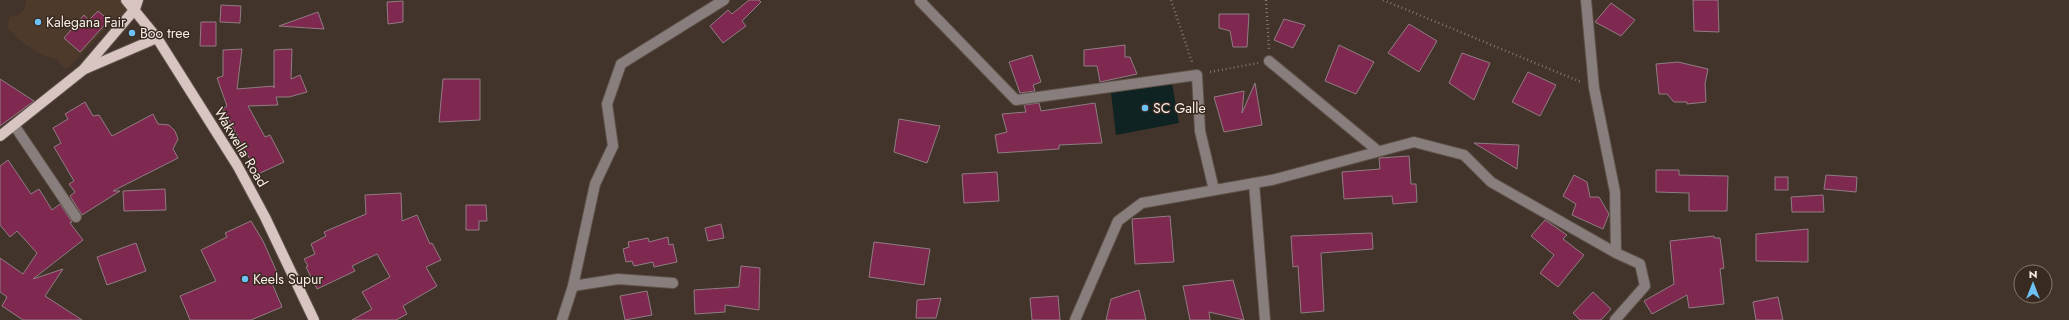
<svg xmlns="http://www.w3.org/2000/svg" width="2069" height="320" font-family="Jost,sans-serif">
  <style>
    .built { fill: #4d3a2b }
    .water { fill: #102323 }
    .building { fill: #802950; stroke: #907c83 }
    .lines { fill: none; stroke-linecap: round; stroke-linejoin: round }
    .minor-casing { stroke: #5f5249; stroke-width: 12 }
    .major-casing { stroke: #5f5249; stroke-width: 12 }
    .path { stroke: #82756d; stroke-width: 2.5; stroke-dasharray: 1 3; stroke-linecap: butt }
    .minor { stroke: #887e7d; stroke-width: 10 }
    .major { stroke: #d8c5c1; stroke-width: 10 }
    .poi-dot { fill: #6dc2f3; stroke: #382a20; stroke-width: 1.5 }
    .labels { text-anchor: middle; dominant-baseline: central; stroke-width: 3; stroke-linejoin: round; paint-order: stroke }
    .poi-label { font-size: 14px; fill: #f9efe9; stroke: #382a20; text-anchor: start }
    .street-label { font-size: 14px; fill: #f9efe9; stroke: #382a20 }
  </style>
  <rect width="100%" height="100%" fill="#42342a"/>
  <polygon class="built" points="26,0 138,0 135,9 113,21 68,68 65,68 56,59 44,56 23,43 7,28 10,16 18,15 24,10"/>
  <polygon class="water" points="1172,83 1179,123 1116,135 1111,93"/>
  <g class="building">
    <polygon points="749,0 759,0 761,2 742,21 746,26 723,43 710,26 728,10 732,14"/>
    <polygon points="1693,0 1718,0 1719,32 1694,31"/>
    <polygon points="403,1 403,22 388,24 387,2"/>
    <polygon points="1611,3 1635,20 1621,36 1595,22"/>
    <polygon points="221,5 241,6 240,23 220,22"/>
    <polygon points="98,11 109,20 80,52 64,38 84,15 89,20"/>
    <polygon points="318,12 324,29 279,26"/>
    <polygon points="1219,14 1249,14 1247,47 1233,47 1230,31 1219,28"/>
    <polygon points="1284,19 1305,25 1293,48 1274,40"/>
    <polygon points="201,22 216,22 216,46 200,46"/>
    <polygon points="1409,24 1437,41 1419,72 1388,53"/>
    <polygon points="1125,45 1125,57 1130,57 1137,74 1100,82 1097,66 1084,66 1084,50"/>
    <polygon points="1339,45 1374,62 1356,94 1325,81"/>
    <polygon points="242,49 237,89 274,86 274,88 274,50 292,49 291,79 300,75 307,92 289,97 276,97 278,105 248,106 265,137 270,135 284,162 258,174 223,109 227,106 217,78 223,76 223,50"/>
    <polygon points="1462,53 1490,63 1474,100 1449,83"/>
    <polygon points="1032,55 1041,82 1033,85 1035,91 1020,93 1009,62"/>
    <polygon points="1678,62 1708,69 1705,84 1706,102 1687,104 1687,102 1674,102 1667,94 1659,94 1656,64"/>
    <polygon points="1528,72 1556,85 1540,116 1512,102"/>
    <polygon points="0,79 34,101 0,126"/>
    <polygon points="443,79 480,79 480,120 439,122"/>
    <polygon points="1255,83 1262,125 1224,132 1214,97 1244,91 1242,113"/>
    <polygon points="85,102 93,116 99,115 112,136 153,114 158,124 169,125 175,131 178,139 173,149 178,158 113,191 120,191 82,215 70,196 75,192 69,184 74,181 54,147 61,143 53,128 68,119 65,114"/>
    <polygon points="1039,103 1041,111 1095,103 1102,143 1059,145 1059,149 998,153 995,135 1007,132 1002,114 1026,112 1024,105"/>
    <polygon points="899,119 940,126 927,163 894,152"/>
    <polygon points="1474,143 1519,145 1517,169"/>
    <polygon points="1409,156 1411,184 1416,184 1417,202 1393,204 1392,196 1344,199 1342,172 1380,169 1379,158"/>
    <polygon points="8,160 31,194 39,189 52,210 60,204 72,222 70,223 83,240 33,279 63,269 45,296 82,320 23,320 2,306 7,297 0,292 0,258 23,274 37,253 17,231 10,237 0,225 0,166"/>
    <polygon points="1656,170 1679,170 1679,175 1728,176 1727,211 1689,211 1689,193 1656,192"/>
    <polygon points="997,172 999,201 964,203 962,174"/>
    <polygon points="1574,175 1587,182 1590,197 1599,197 1609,214 1603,229 1572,215 1576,204 1563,196"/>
    <polygon points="1826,175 1857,177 1856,192 1824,189"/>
    <rect x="1775" y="177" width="13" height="13"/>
    <polygon points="165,189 166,210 124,211 123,191"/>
    <polygon points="401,193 402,221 417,215 430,244 432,243 441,260 426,267 437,286 403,306 407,314 396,320 352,320 372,309 362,292 390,277 377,254 352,266 355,271 317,289 306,267 308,266 304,259 315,254 311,244 326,236 324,232 366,214 365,195"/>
    <polygon points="1823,195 1824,212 1792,212 1791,197"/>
    <polygon points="466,205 486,205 487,221 479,221 479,230 466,230"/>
    <polygon points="1170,216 1174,262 1135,264 1132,219"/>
    <polygon points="1545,220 1567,235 1563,239 1584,255 1558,287 1540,273 1554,255 1531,236"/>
    <polygon points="251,221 263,241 279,277 271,281 282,307 251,320 190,320 180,296 216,281 201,250 227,237 225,233"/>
    <polygon points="721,224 724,238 708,241 705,228"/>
    <polygon points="1808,229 1808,262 1756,261 1756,234"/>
    <polygon points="1372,233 1373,249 1321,253 1324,311 1301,313 1298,266 1293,267 1291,236"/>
    <polygon points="1714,236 1714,238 1720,238 1724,268 1720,269 1724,304 1689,308 1687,295 1652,314 1644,301 1674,284 1670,241"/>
    <polygon points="668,237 669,245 673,244 677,262 654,267 653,262 634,266 632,261 626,262 623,249 629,247 628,242 648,238 649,242"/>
    <polygon points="874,242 930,249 924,285 869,277"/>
    <polygon points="136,243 146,271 107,285 97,257"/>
    <polygon points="741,266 760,268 759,310 725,305 725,312 695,314 694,290 739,287"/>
    <polygon points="1233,280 1244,320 1209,312 1210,320 1190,320 1183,286"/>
    <polygon points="1139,290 1146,320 1106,320 1111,299"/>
    <polygon points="647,291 652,315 625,320 620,296"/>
    <polygon points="1593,292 1611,309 1601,320 1580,320 1573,313"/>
    <polygon points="1058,296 1060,320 1032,320 1030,298"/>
    <polygon points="1778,297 1783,320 1756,320 1753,302"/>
    <polygon points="941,298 936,318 916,318 917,300"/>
  </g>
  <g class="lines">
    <defs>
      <g id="minor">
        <polyline points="922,0 920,1 1016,100 1197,75 1200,131 1214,190"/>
        <polyline points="1586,0 1594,88 1615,192 1616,253 1640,264 1645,286 1615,320"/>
        <polyline points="1269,61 1378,151"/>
        <polyline points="14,125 76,217"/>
        <polyline points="1254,183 1265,320"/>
        <polyline points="573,286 618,279 673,283"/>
        <polyline points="562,320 573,286 595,184 613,146 607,104 621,64 724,0"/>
        <polyline points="1075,320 1118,221 1142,203 1272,180 1414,142 1464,155 1491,182 1616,253"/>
      </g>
      <g id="major">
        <polyline points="126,0 157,38 237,165 265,217 314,320"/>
        <polyline points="85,69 157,38"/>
        <polyline points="0,136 83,70 135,9 138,0"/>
      </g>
    </defs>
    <use href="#minor" class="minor-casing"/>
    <use href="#major" class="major-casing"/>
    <g class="path">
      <polyline points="1171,0 1192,62"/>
      <polyline points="1266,0 1269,49"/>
      <polyline points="1383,0 1581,82"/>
      <polyline points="1210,72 1258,63"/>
    </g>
    <use href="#minor" class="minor"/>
    <use href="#major" class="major"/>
  </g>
  <g class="poi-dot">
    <circle cx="38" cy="22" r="4"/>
    <circle cx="132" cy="33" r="4"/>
    <circle cx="1145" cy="108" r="4"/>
    <circle cx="245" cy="279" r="4"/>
  </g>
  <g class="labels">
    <g class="poi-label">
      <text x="46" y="22">Kalegana Fair</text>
      <text x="140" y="33">Boo tree</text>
      <text x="1153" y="108">SC Galle</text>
      <text x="253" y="279">Keels Supur</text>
    </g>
    <g class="street-label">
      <text transform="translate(241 147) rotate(59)">Wakwella Road</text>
    </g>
  </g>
  <g transform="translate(2033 284)"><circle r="19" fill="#382a20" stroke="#857970"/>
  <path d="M0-3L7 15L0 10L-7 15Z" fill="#6dc2f3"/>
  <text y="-6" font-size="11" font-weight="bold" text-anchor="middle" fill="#f9efe9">N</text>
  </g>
</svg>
